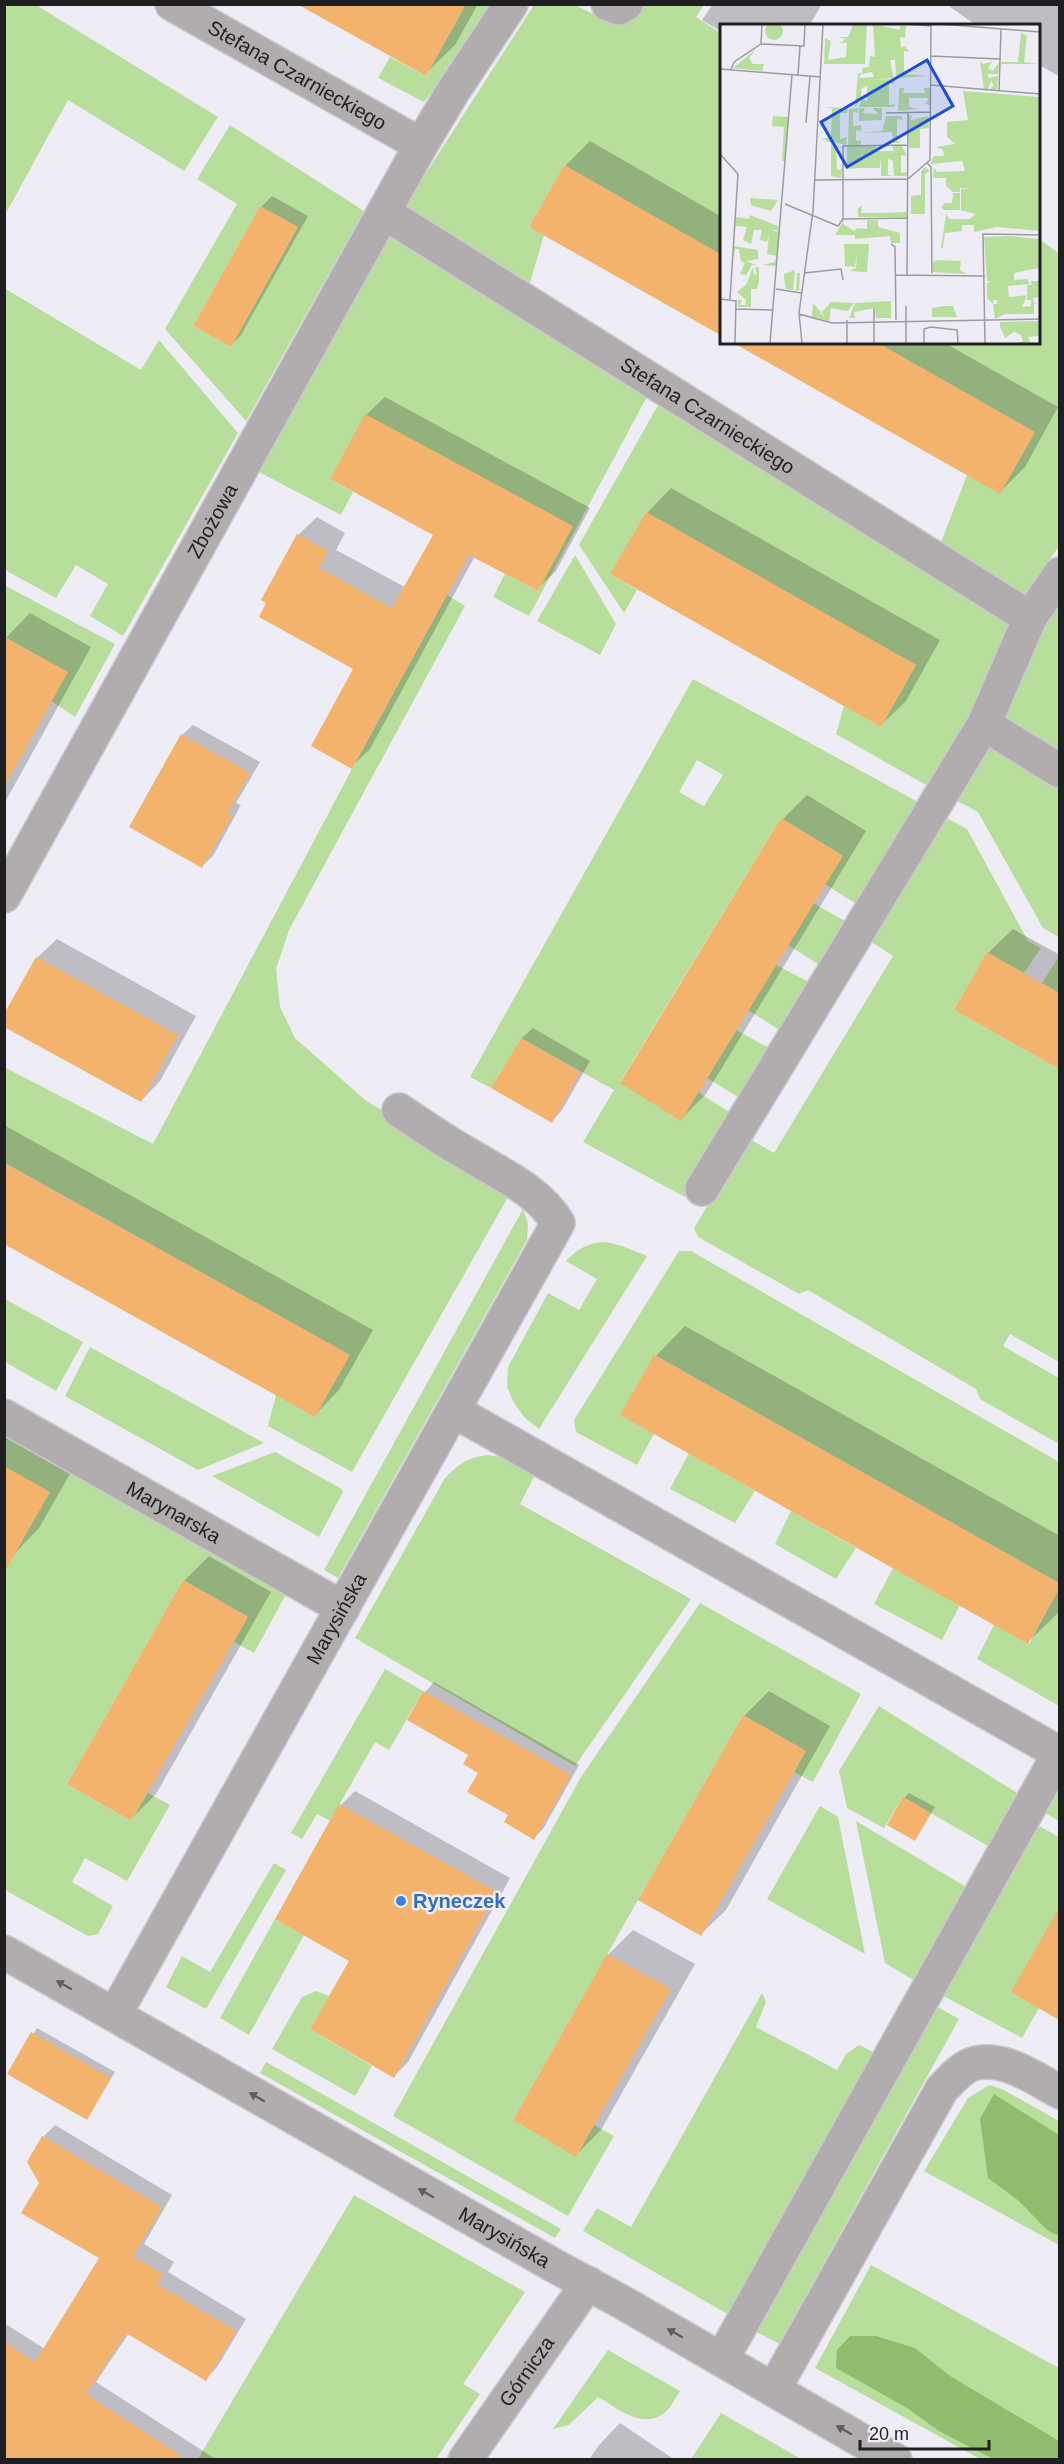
<svg xmlns="http://www.w3.org/2000/svg" width="1064" height="2464" font-family="Arial,sans-serif">
  <style>
    .green { fill: #b8de9b; fill-rule: evenodd }
    .forest { fill: #91bc6e }
    .shadow { fill: #0003 }
    .building { fill: #f3b36c }
    .lines { fill: none; stroke-linecap: round; stroke-linejoin: round }
    .minor-casing { stroke: #c9c8d0; stroke-width: 36 }
    .minor { stroke: #b1acad; stroke-width: 33 }
    .oneway { fill: #615e61 }
    .shop-dot { fill: #3f7fe0; stroke: #eeedf6; stroke-width: 2 }
    .labels { text-anchor: middle; dominant-baseline: central; stroke-width: 5; stroke-linejoin: round; paint-order: stroke }
    .street-label { font-size: 20px; fill: #1f1f22; stroke: #eeedf6 }
    .shop-label { font-size: 20px; font-weight: bold; fill: #366cbe; stroke: #eeedf6; text-anchor: start }
    .inset-road { fill: none; stroke: #9b9ba1; stroke-width: 1.5 }
    .view { fill: #1d4ed8; fill-opacity: 0.15; stroke: #1d4ed8; stroke-width: 3 }
    .inset-edge { fill: none; stroke: #1f1f22; stroke-width: 3 }
  </style>
  <rect width="100%" height="100%" fill="#eeedf6"/>
  <g class="green">
    <polygon points="5,4 36,5 218,117 184,171 68,100 5,215"/>
    <polygon points="449,5 499,5 424,102 378,78 390,57 426,76 462,12"/>
    <polygon points="534,5 575,5 616,25 635,12 640,5 704,5 696,17 722,34 722,255 564,165 529,227 544,235 529,286 403,209"/>
    <path d="M 230,125 L 364,211 L 246,421 L 165,329 L 237,204 L 197,179 ZM 260,206 L 298,227 L 231,347 L 193,326 Z"/>
    <polygon points="389,231 649,393 529,616 493,597 505,574 538,591 572,526 365,415 330,479 353,492 341,515 257,471"/>
    <polygon points="1039,239 1059,253 1059,546 1025,596 940,545 967,475 1000,493 1035,432 876,342 1038,342"/>
    <polygon points="4,288 141,370 159,340 238,433 123,636 90,616 108,584 76,565 56,598 5,570"/>
    <polygon points="661,400 1010,621 949,766 936,787 926,785 836,734 844,706 881,727 916,665 646,512 611,574 637,590 624,613 579,545"/>
    <polygon points="575,555 616,624 600,655 537,621"/>
    <polygon points="4,585 115,644 75,717 51,701 67,672 5,637"/>
    <polygon points="1059,594 1059,754 1010,727 1006,714 1050,608"/>
    <polygon points="447,595 465,606 289,930 276,969 280,1007 295,1038 365,1100 512,1190 352,1472 268,1426 276,1395 350,1355 5,1163 4,1067 153,1144 352,769"/>
    <path d="M 693,679 L 918,802 L 861,907 L 825,884 L 842,855 L 781,818 L 620,1082 L 681,1120 L 698,1092 L 734,1115 L 685,1197 L 583,1142 L 614,1090 L 521,1038 L 491,1088 L 470,1077 ZM 697,760 L 723,775 L 704,806 L 679,792 Z"/>
    <polygon points="986,742 1059,784 1059,937 1043,928 978,812 952,798"/>
    <polygon points="941,815 967,829 1028,941 1041,948 1024,973 987,953 954,1010 1059,1069 1059,1362 1010,1334 1003,1346 1059,1378 1059,1444 980,1399 976,1389 808,1290 799,1294 698,1237 694,1228 748,1138 774,1153 893,956 867,939"/>
    <polygon points="813,903 850,924 824,968 788,945"/>
    <polygon points="1058,958 1059,958 1059,993 1042,983"/>
    <polygon points="776,965 813,984 784,1033 748,1010"/>
    <polygon points="736,1030 773,1050 743,1100 707,1078"/>
    <polygon points="523,1209 528,1224 527,1240 338,1578 324,1570"/>
    <path d="M 606,1242 L 622,1246 L 647,1256 L 539,1429 L 525,1418 L 514,1403 L 507,1387 L 508,1367 L 548,1293 L 579,1310 L 597,1279 L 566,1261 C 578,1248 588,1243 606,1242 Z"/>
    <polygon points="679,1251 691,1251 1059,1462 1059,1583 655,1355 654,1434 637,1465 576,1432 574,1420"/>
    <polygon points="5,1299 83,1342 56,1391 5,1362"/>
    <polygon points="90,1347 264,1443 198,1470 65,1396"/>
    <polygon points="4,1431 289,1589 254,1653 234,1642 247,1616 183,1580 67,1784 131,1821 148,1793 170,1805 127,1881 85,1858 72,1882 113,1906 98,1934 88,1936 5,1890"/>
    <polygon points="275,1452 342,1489 343,1492 319,1537 212,1476"/>
    <polygon points="689,1453 755,1491 735,1523 670,1489"/>
    <path d="M 488,1455 L 507,1458 L 536,1473 L 520,1504 L 691,1599 L 575,1766 L 355,1638 L 445,1478 C 459,1464 468,1457 488,1455 Z"/>
    <polygon points="791,1511 856,1548 836,1579 775,1544"/>
    <polygon points="893,1568 960,1605 942,1640 874,1604"/>
    <polygon points="1059,1589 1059,1706 977,1659 994,1625 1029,1644"/>
    <polygon points="700,1603 861,1694 813,1782 794,1772 806,1751 743,1715 513,2120 576,2156 594,2125 614,2136 568,2216 393,2116 581,1777"/>
    <polygon points="385,1669 423,1691 389,1750 375,1742 330,1821 317,1814 302,1839 291,1833"/>
    <polygon points="879,1706 1017,1793 988,1846 903,1797 884,1828 847,1808 839,1771"/>
    <polygon points="1059,1774 1059,1821 1040,1810"/>
    <polygon points="820,1806 838,1817 865,1954 767,1899"/>
    <polygon points="856,1821 966,1887 915,1981 885,1963"/>
    <polygon points="1041,1827 1059,1837 1059,1935 1048,1929 1039,2008 1022,2038 940,1994 1032,1828"/>
    <polygon points="274,1863 286,1870 206,2009 166,1987 182,1956 210,1972"/>
    <polygon points="275,1919 304,1935 249,2035 220,2018"/>
    <polygon points="316,1991 329,1996 310,2029 372,2066 355,2096 272,2049 302,1997"/>
    <polygon points="762,1993 766,2002 756,2027 837,2070 846,2054 859,2045 875,2053 731,2316 583,2231 597,2208 631,2227"/>
    <polygon points="934,2005 959,2019 779,2344 753,2330"/>
    <polygon points="266,2062 561,2229 555,2238 260,2073"/>
    <polygon points="989,2085 1002,2089 1059,2121 1059,2245 924,2171 968,2098"/>
    <polygon points="354,2195 525,2292 463,2384 480,2394 436,2459 198,2459"/>
    <polygon points="871,2265 1059,2368 1059,2459 980,2459 815,2368"/>
    <path d="M 608,2350 L 680,2391 C 675,2398 670,2410 663,2414 C 641,2429 617,2408 598,2397 L 569,2425 L 553,2429 Z"/>
    <polygon points="721,2413 801,2459 691,2459"/>
  </g>
  <g class="forest">
    <polygon points="994,2094 1059,2135 1059,2236 1047,2230 1019,2201 988,2178 980,2119"/>
    <polygon points="850,2336 876,2336 915,2348 950,2376 1059,2441 1059,2459 993,2459 939,2431 907,2408 836,2368 837,2350"/>
  </g>
  <g class="shadow">
    <polygon points="301,4 478,4 455,45 425,74"/>
    <polygon points="713,4 822,4 809,26 722,26 722,32 702,20"/>
    <polygon points="946,4 1060,4 1060,77 1038,64 1038,26 972,26 973,23"/>
    <polygon points="590,141 722,217 722,335 531,226 565,166"/>
    <polygon points="272,196 308,216 241,335 231,345 261,207"/>
    <polygon points="735,342 943,342 1058,407 1025,467 1000,492"/>
    <polygon points="385,397 590,508 556,571 537,589 475,556 370,749 351,767 355,668 298,535 317,517 345,533 336,550 405,587 435,534 366,415"/>
    <polygon points="671,488 940,640 906,701 881,725 647,513"/>
    <polygon points="30,613 91,647 4,804 4,640"/>
    <polygon points="193,725 260,762 236,803 241,805 213,856 202,866 182,735"/>
    <polygon points="807,795 866,831 706,1094 681,1119 783,819"/>
    <polygon points="1013,929 1060,955 1060,1068 956,1010 988,953"/>
    <polygon points="57,939 196,1016 160,1081 141,1101 37,958"/>
    <polygon points="533,1028 590,1061 562,1110 552,1121 494,1088 522,1038"/>
    <polygon points="4,1125 373,1330 339,1390 315,1415 4,1243"/>
    <polygon points="685,1326 1060,1536 1058,1613 1028,1642 622,1415 656,1356"/>
    <polygon points="4,1428 74,1467 39,1528 15,1553 4,1547"/>
    <polygon points="209,1556 271,1592 156,1794 131,1819 69,1783 184,1581"/>
    <polygon points="434,1682 579,1765 543,1829 534,1838 510,1815 470,1754 409,1719 425,1692"/>
    <polygon points="769,1691 830,1726 726,1910 701,1934 640,1899 744,1716"/>
    <polygon points="355,1791 510,1878 408,2062 394,2076 351,1960 341,1805"/>
    <polygon points="909,1793 935,1807 915,1839 904,1798"/>
    <polygon points="1060,1919 1060,2018 1013,1991 1049,1929"/>
    <polygon points="633,1930 695,1964 601,2130 576,2155 515,2120 608,1955"/>
    <polygon points="37,2028 115,2072 87,2118 9,2073"/>
    <polygon points="55,2125 172,2195 144,2244 174,2262 168,2272 246,2319 217,2367 206,2379 129,2333 96,2382 217,2460 4,2460 4,2323 45,2349 101,2258 41,2183 29,2162 44,2136"/>
    <polygon points="620,2423 675,2460 589,2460 599,2445"/>
  </g>
  <g class="building">
    <polygon points="297,4 466,4 426,76"/>
    <polygon points="564,165 722,255 722,336 529,227"/>
    <polygon points="260,206 298,227 231,347 193,326"/>
    <polygon points="732,342 876,342 1035,432 1000,494"/>
    <polygon points="365,414 573,526 538,591 469,555 352,769 311,746 353,669 259,617 266,603 261,600 297,534 328,551 319,568 392,608 433,535 330,479"/>
    <polygon points="646,512 916,665 881,727 610,574"/>
    <polygon points="4,637 68,672 4,787"/>
    <polygon points="181,734 250,773 227,813 232,816 202,868 129,827"/>
    <polygon points="781,818 843,856 681,1121 620,1083"/>
    <polygon points="987,952 1059,993 1059,1069 954,1010"/>
    <polygon points="36,957 178,1035 141,1102 4,1027 4,1014"/>
    <polygon points="521,1038 580,1072 552,1123 491,1088"/>
    <polygon points="4,1163 350,1355 315,1417 4,1244"/>
    <polygon points="654,1355 1059,1583 1059,1589 1028,1644 620,1415"/>
    <polygon points="4,1466 50,1492 4,1573"/>
    <polygon points="183,1580 248,1617 131,1821 67,1784"/>
    <polygon points="423,1691 571,1775 534,1840 504,1822 508,1815 467,1792 478,1773 463,1764 468,1755 407,1720"/>
    <polygon points="743,1715 806,1751 701,1936 638,1900"/>
    <polygon points="903,1797 931,1813 915,1841 887,1825"/>
    <polygon points="339,1804 497,1892 394,2078 310,2029 349,1961 275,1919"/>
    <polygon points="1059,1908 1059,2020 1011,1992"/>
    <polygon points="607,1954 671,1989 576,2157 513,2120"/>
    <polygon points="31,2032 111,2078 87,2120 7,2074"/>
    <polygon points="42,2136 162,2207 133,2256 163,2274 157,2284 236,2331 206,2381 126,2333 86,2394 187,2460 4,2460 4,2342 35,2362 99,2258 21,2213 39,2183 27,2162"/>
  </g>
  <g class="lines">
    <defs>
      <g id="minor">
        <path id="s1" d="M 172,4 L 421,145"/>
        <polyline points="608,4 619,8 626,4"/>
        <path id="s2" d="M 385,213 L 1030,618"/>
        <polyline points="984,724 1060,771"/>
        <path id="s3" d="M 4,896 L 421,145 L 452,93 L 511,4"/>
        <polyline points="702,1189 984,724 1030,618 1060,574"/>
        <polyline points="454,1411 1059,1753"/>
        <path id="s4" d="M 4,1416 L 343,1608"/>
        <path id="s5" d="M 4,1952 L 553,2265 L 620,2301 L 895,2460"/>
        <path id="s6" d="M 115,2014 L 558,1223 C 539,1190 498,1173 466,1153 C 443,1140 421,1125 399,1110"/>
        <polyline points="722,2359 1060,1752"/>
        <path d="M 774,2389 L 942,2089 C 951,2080 962,2066 976,2063 C 1006,2057 1034,2078 1060,2092"/>
        <path id="s7" d="M 465,2460 L 588,2283"/>
      </g>
    </defs>
    <use href="#minor" class="minor-casing"/>
    <use href="#minor" class="minor"/>
  </g>
  <defs><path id="oneway-solid" d="M-6-.8H1V-3.2L6.5 0L1 3.2V.8H-6Z" transform="scale(1.5)"/></defs>
  <g class="oneway">
    <use href="#oneway-solid" transform="translate(64 1985) rotate(-151)"/>
    <use href="#oneway-solid" transform="translate(257 2097) rotate(-150)"/>
    <use href="#oneway-solid" transform="translate(426 2193) rotate(-150)"/>
    <use href="#oneway-solid" transform="translate(675 2333) rotate(-150)"/>
    <use href="#oneway-solid" transform="translate(844 2430) rotate(-150)"/>
  </g>
  <circle class="shop-dot" cx="401" cy="1901" r="6"/>
  <g class="labels">
    <g class="street-label">
      <text stroke="none"><textPath href="#s1" startOffset="144">Stefana Czarnieckiego</textPath></text>
      <text stroke="none"><textPath href="#s2" startOffset="381">Stefana Czarnieckiego</textPath></text>
      <text stroke="none"><textPath href="#s3" startOffset="429">Zbożowa</textPath></text>
      <text stroke="none"><textPath href="#s4" startOffset="195">Marynarska</textPath></text>
      <text stroke="none"><textPath href="#s6" startOffset="453">Marysińska</textPath></text>
      <text stroke="none"><textPath href="#s5" startOffset="576">Marysińska</textPath></text>
      <text stroke="none"><textPath href="#s7" startOffset="108">Górnicza</textPath></text>
    </g>
    <g class="shop-label">
      <text x="413" y="1901">Ryneczek</text>
    </g>
  </g>
  <g transform="translate(720 24)">
    <rect width="320" height="320" fill="#eeedf6"/>
    <path d="M45 7a9 9 0 1 1 18 0a9 9 0 1 1-18 0ZM 147,0 L 145,40 L 104,40 L 105,14 L 111,17 L 108,36 L 126,33 L 127,19 L 120,19 L 126,15 L 117,13 L 128,13 L 133,1 ZM 153,0 L 180,6 L 180,2 L 186,2 L 185,14 L 180,13 L 181,24 L 185,22 L 189,28 L 184,27 L 184,50 L 209,52 L 176,54 L 175,36 L 170,36 L 174,54 L 151,56 L 174,55 L 174,60 L 169,59 L 169,81 L 175,80 L 174,83 L 139,83 L 142,75 L 147,77 L 147,62 L 142,64 L 142,56 L 141,75 L 135,83 L 138,49 L 141,49 L 139,54 L 154,53 L 152,48 L 142,50 L 142,44 L 149,43 L 150,32 L 155,33 ZM 301,9 L 307,12 L 304,38 L 319,40 L 282,40 L 282,44 L 281,38 L 298,38 ZM 36,25 L 29,34 L 33,40 L 44,40 L 42,47 L 13,44 ZM 260,37 L 263,40 L 272,38 L 268,44 L 273,47 L 279,38 L 278,50 L 267,50 L 269,54 L 278,52 L 277,66 L 270,65 L 274,61 L 271,57 L 268,65 L 264,65 ZM 179,64 L 184,64 L 183,69 L 205,69 L 204,64 L 210,64 L 210,81 L 205,80 L 209,74 L 189,74 L 189,83 L 199,85 L 178,87 ZM 243,67 L 319,73 L 319,207 L 277,203 L 254,208 L 254,201 L 242,201 L 242,207 L 225,209 L 223,224 L 221,224 L 226,190 L 230,195 L 250,195 L 255,190 L 241,186 L 241,165 L 251,164 L 240,164 L 240,168 L 233,168 L 226,162 L 226,154 L 213,154 L 214,144 L 217,148 L 245,147 L 242,137 L 210,140 L 214,132 L 224,132 L 223,126 L 217,123 L 235,120 L 227,113 L 227,98 L 248,96 ZM 104,83 L 128,84 L 127,89 L 120,89 L 120,115 L 127,113 L 126,121 L 101,115 L 111,113 L 112,84 ZM 138,84 L 138,89 L 133,88 L 133,102 L 141,101 L 141,107 L 136,106 L 136,117 L 141,116 L 141,121 L 128,121 L 129,85 ZM 139,84 L 145,84 L 143,89 L 158,90 L 153,84 L 162,84 L 162,96 L 139,97 ZM 192,91 L 191,96 L 208,92 L 209,104 L 200,105 L 200,124 L 196,124 L 196,104 L 196,124 L 189,124 L 188,92 ZM 53,92 L 69,93 L 65,137 L 62,137 L 64,103 L 52,102 ZM 166,92 L 182,92 L 182,96 L 177,95 L 177,117 L 181,119 L 173,119 L 172,108 L 142,109 L 162,107 ZM 101,117 L 112,117 L 112,121 L 121,123 L 116,124 L 117,146 L 122,145 L 121,154 L 111,152 L 111,118 ZM 127,122 L 156,122 L 155,127 L 174,127 L 172,122 L 182,122 L 187,132 L 181,131 L 181,149 L 187,148 L 186,152 L 174,152 L 173,137 L 168,135 L 168,151 L 173,152 L 161,152 L 161,133 L 160,144 L 141,144 L 141,141 L 141,144 L 127,145 ZM 205,143 L 210,147 L 205,150 L 205,190 L 191,190 L 191,172 L 201,171 L 201,147 ZM 233,169 L 240,169 L 240,186 L 224,186 L 221,183 L 225,179 L 232,179 ZM 30,174 L 32,174 L 58,176 L 51,187 L 31,181 ZM 142,182 L 141,189 L 157,189 L 186,188 L 186,182 L 187,193 L 138,193 L 138,184 ZM 30,191 L 60,203 L 59,206 L 34,206 L 31,220 L 23,216 L 27,203 L 15,202 L 16,193 L 29,195 ZM 124,196 L 123,200 L 134,207 L 137,204 L 147,205 L 147,196 L 158,196 L 158,203 L 180,209 L 180,219 L 171,219 L 170,212 L 135,215 L 135,211 L 115,211 ZM 42,204 L 60,208 L 56,242 L 43,241 L 54,238 L 57,232 L 47,230 L 49,211 L 47,218 L 40,216 ZM 289,212 L 319,215 L 319,244 L 294,249 L 294,256 L 307,255 L 310,260 L 288,262 L 289,273 L 307,271 L 302,283 L 311,282 L 311,276 L 307,276 L 307,261 L 312,261 L 313,273 L 311,257 L 319,257 L 319,273 L 313,274 L 314,279 L 319,280 L 314,280 L 314,290 L 285,290 L 275,295 L 273,280 L 277,280 L 277,276 L 273,276 L 273,280 L 267,274 L 267,259 L 271,257 L 267,257 L 264,213 ZM 124,220 L 149,220 L 147,248 L 129,247 L 136,244 L 137,228 L 135,243 L 125,242 ZM 14,222 L 38,226 L 38,235 L 26,237 L 38,242 L 32,241 L 26,251 L 20,250 L 25,239 L 21,237 L 19,225 L 15,225 L 14,234 ZM 217,236 L 241,237 L 240,246 L 246,250 L 213,248 L 213,238 ZM 33,243 L 34,251 L 37,250 L 35,244 L 39,243 L 39,257 L 37,265 L 31,265 L 31,283 L 18,283 L 18,276 L 22,276 L 20,281 L 25,281 L 26,276 L 17,268 L 26,261 ZM 75,246 L 73,266 L 76,266 L 77,249 L 80,249 L 79,267 L 66,265 L 64,255 L 64,250 ZM 171,277 L 171,294 L 156,294 L 155,284 L 134,288 L 135,294 L 129,294 L 135,279 ZM 111,278 L 134,279 L 128,287 L 111,284 L 109,297 L 92,293 L 93,279 L 101,288 L 98,293 L 101,289 L 105,294 L 102,288 ZM 224,282 L 233,282 L 237,293 L 212,293 L 212,284 ZM 319,297 L 319,312 L 308,313 L 311,319 L 297,319 L 303,317 L 301,311 L 294,308 L 285,314 L 280,303 L 280,298 Z" fill="#b8de9b"/>
    <path class="inset-road" d="M 187,0 L 211,2M 220,0 L 320,8M 41,20 L 42,0M 211,32 L 280,35M 0,45 L 101,53M 11,46 L 14,38 L 41,20 L 84,22 L 85,0M 78,51 L 80,22M 211,61 L 320,70M 279,67 L 281,5M 166,89 L 211,88M 86,99 L 90,52M 0,130 L 18,150 L 10,275M 207,139 L 211,143 L 212,249M 95,156 L 188,155 L 210,136 L 211,0M 65,180 L 118,202 L 123,195 L 123,122 L 188,121M 123,195 L 188,194M 171,220 L 175,223 L 176,296M 84,249 L 121,245 L 123,256M 175,251 L 265,252M 187,251 L 188,89M 56,265 L 81,269M 0,275 L 16,277 L 15,319M 154,284 L 154,319M 16,285 L 52,286M 79,290 L 112,299 L 320,295M 127,296 L 127,319M 211,303 L 237,306 L 238,319M 50,319 L 72,51M 82,319 L 79,289 L 93,187 L 103,0M 186,319 L 186,282M 204,319 L 204,305 L 211,303M 265,319 L 263,210 L 320,211"/>
    <path class="view" d="M 207,36 L 233,82 L 127,143 L 101,98 Z"/>
    <rect width="320" height="320" class="inset-edge"/>
  </g>
  <rect width="1064" height="2464" fill="none" stroke="#1f1f22" stroke-width="12"/>
  <path d="M860 2440v9h129v-9" fill="none" stroke="#1f1f22" stroke-width="3"/>
  <text x="869" y="2440" font-size="18" fill="#1f1f22" stroke="#eeedf6" stroke-width="4.5" paint-order="stroke">20 m</text>
</svg>
